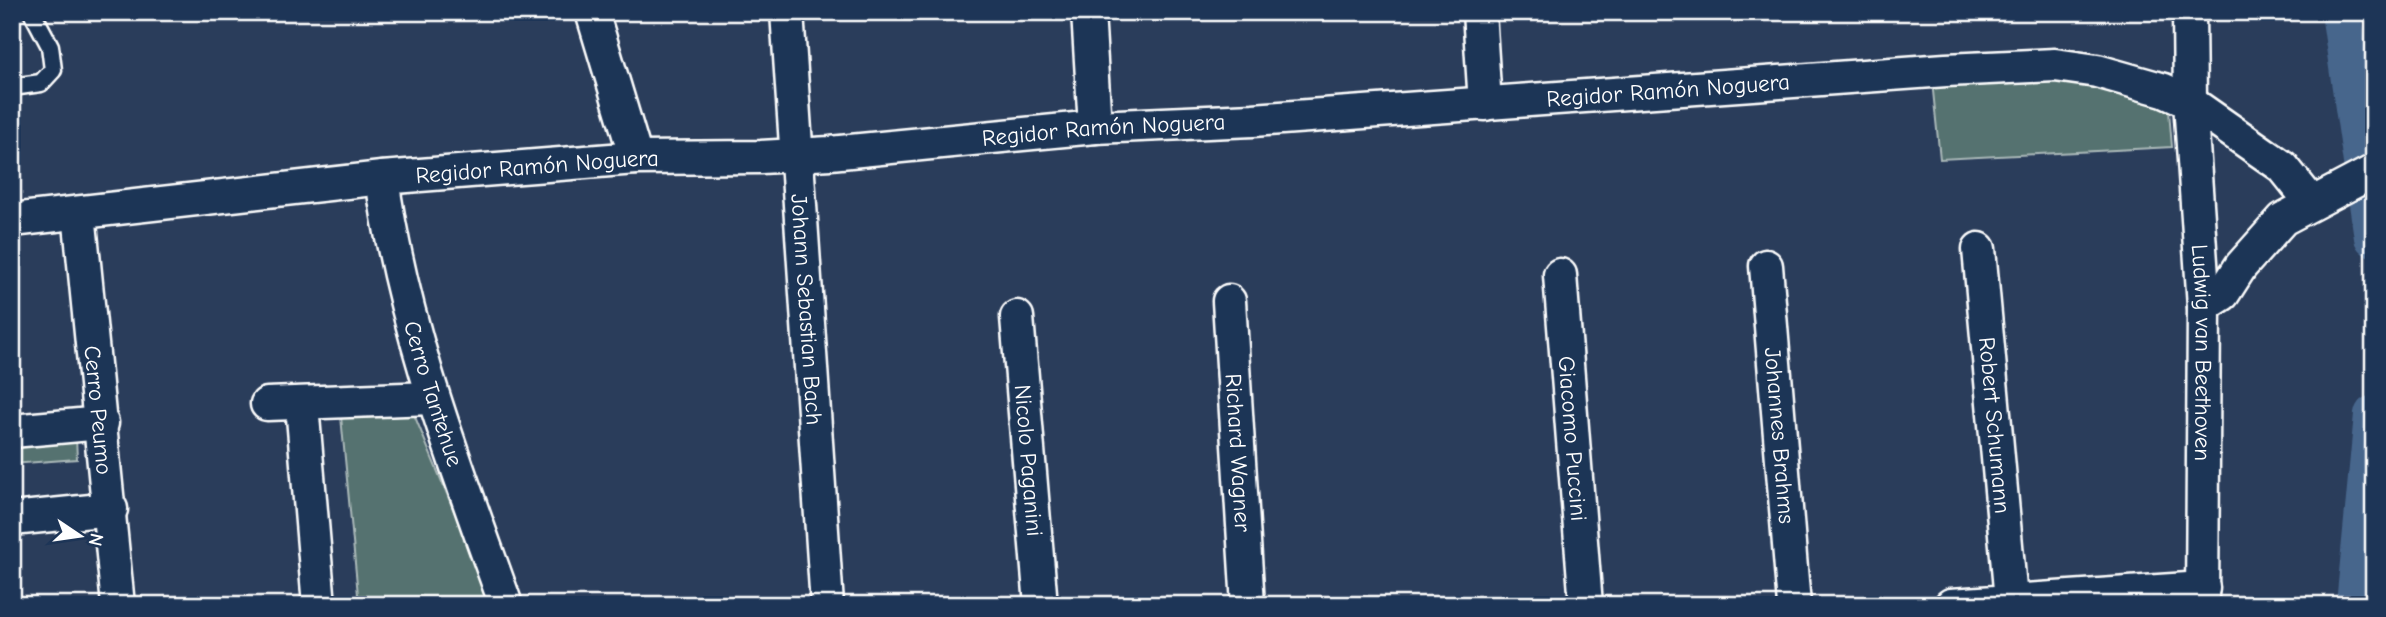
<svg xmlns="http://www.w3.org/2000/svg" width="2386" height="617" font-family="'Comic Neue',sans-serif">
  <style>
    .green { fill: #557270; stroke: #aab8b8; stroke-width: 2 }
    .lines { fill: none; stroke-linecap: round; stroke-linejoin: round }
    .canal { stroke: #47668c; stroke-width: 40 }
    .lane-casing { stroke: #fff; stroke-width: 21 }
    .street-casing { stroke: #fff; stroke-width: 37 }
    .lane { stroke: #1d3557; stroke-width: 16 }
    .street { stroke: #1d3557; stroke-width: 32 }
    .labels { text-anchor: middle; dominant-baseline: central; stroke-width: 6; stroke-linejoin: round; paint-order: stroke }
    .street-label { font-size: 23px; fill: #fff; stroke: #1d3557 }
  </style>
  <rect width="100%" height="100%" fill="#2a3d5b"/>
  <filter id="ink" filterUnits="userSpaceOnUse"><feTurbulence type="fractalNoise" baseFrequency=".0143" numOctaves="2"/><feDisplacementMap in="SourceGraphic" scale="14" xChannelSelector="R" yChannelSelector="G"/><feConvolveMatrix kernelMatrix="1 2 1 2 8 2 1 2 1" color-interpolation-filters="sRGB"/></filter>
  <g filter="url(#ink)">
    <g class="green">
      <path d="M 2031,77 C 2079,82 2125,87 2169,111 L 2172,147 L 1940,159 L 1932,81 Z"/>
      <polygon points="401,383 490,598 441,605 359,605 338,385"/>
      <polygon points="75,415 77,459 12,464 12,419"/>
    </g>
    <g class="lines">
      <g class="canal">
        <polyline points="2341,12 2374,237"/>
        <polyline points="2356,605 2374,415"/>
      </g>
      <defs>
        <polyline id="lane" points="12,87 41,83 53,70 50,46 32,12"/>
        <g id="street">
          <polyline points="592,12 636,158"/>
          <path id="s1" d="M 787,12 L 827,605"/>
          <polyline points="1088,12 1095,127"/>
          <polyline points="1479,12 1485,104"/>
          <path id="s2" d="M 2189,12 L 2190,102 L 2204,306 L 2202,605"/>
          <path id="s3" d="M 382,178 C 402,325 456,465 506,605"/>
          <path id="s4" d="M 79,213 L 118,605"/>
          <path id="s5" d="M 12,220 L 382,178 L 636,158 L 761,157 L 830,153 L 1095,127 L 1253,120 L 1946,70 L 2055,65 L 2097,71 L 2164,90 L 2190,102 L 2283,167 L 2312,203"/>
          <path id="s6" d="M 1979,249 L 2011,600"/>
          <path id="s7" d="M 1766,266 L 1794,605"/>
          <path id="s8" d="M 1560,275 L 1586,605"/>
          <path id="s9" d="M 1229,301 L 1248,605"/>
          <polyline points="2204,306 2223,294 2241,266 2283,219 2374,171"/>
          <path id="s10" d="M 1017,317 L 1041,605"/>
          <polyline points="267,404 432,398"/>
          <polyline points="302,405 319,605"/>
          <polyline points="12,431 102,423"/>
          <polyline points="12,519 111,509"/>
          <polyline points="1951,605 2203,588"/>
        </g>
      </defs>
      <use href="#lane" class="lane-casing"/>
      <use href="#street" class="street-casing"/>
      <use href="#lane" class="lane"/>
      <use href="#street" class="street"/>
    </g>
  </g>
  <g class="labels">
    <g class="street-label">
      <text stroke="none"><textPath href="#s5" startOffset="1662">Regidor Ramón Noguera</textPath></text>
      <text stroke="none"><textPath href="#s5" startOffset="1096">Regidor Ramón Noguera</textPath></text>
      <text stroke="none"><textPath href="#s5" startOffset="528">Regidor Ramón Noguera</textPath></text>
      <text stroke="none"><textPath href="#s1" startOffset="298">Johann Sebastian Bach</textPath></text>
      <text stroke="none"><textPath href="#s2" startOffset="341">Ludwig van Beethoven</textPath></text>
      <text stroke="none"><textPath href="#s3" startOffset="222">Cerro Tantehue</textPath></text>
      <text stroke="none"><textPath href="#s4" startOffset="198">Cerro Peumo</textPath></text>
      <text stroke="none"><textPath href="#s6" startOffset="177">Robert Schumann</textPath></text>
      <text stroke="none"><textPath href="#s7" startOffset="170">Johannes Brahms</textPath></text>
      <text stroke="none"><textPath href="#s8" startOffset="164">Giacomo Puccini</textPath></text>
      <text stroke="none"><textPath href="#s9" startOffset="152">Richard Wagner</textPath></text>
      <text stroke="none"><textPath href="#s10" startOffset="144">Nicolo Paganini</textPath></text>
    </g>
  </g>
  <rect width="2386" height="617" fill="none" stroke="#1d3557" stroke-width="42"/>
  <rect x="21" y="21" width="2344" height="575" fill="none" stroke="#fff" stroke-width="2.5" filter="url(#ink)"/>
  <g transform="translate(80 536) rotate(103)" stroke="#1d3557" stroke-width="5" paint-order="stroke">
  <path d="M0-5L12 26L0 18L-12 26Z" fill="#ffffff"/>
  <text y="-10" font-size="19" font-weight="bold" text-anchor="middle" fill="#ffffff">N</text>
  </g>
</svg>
